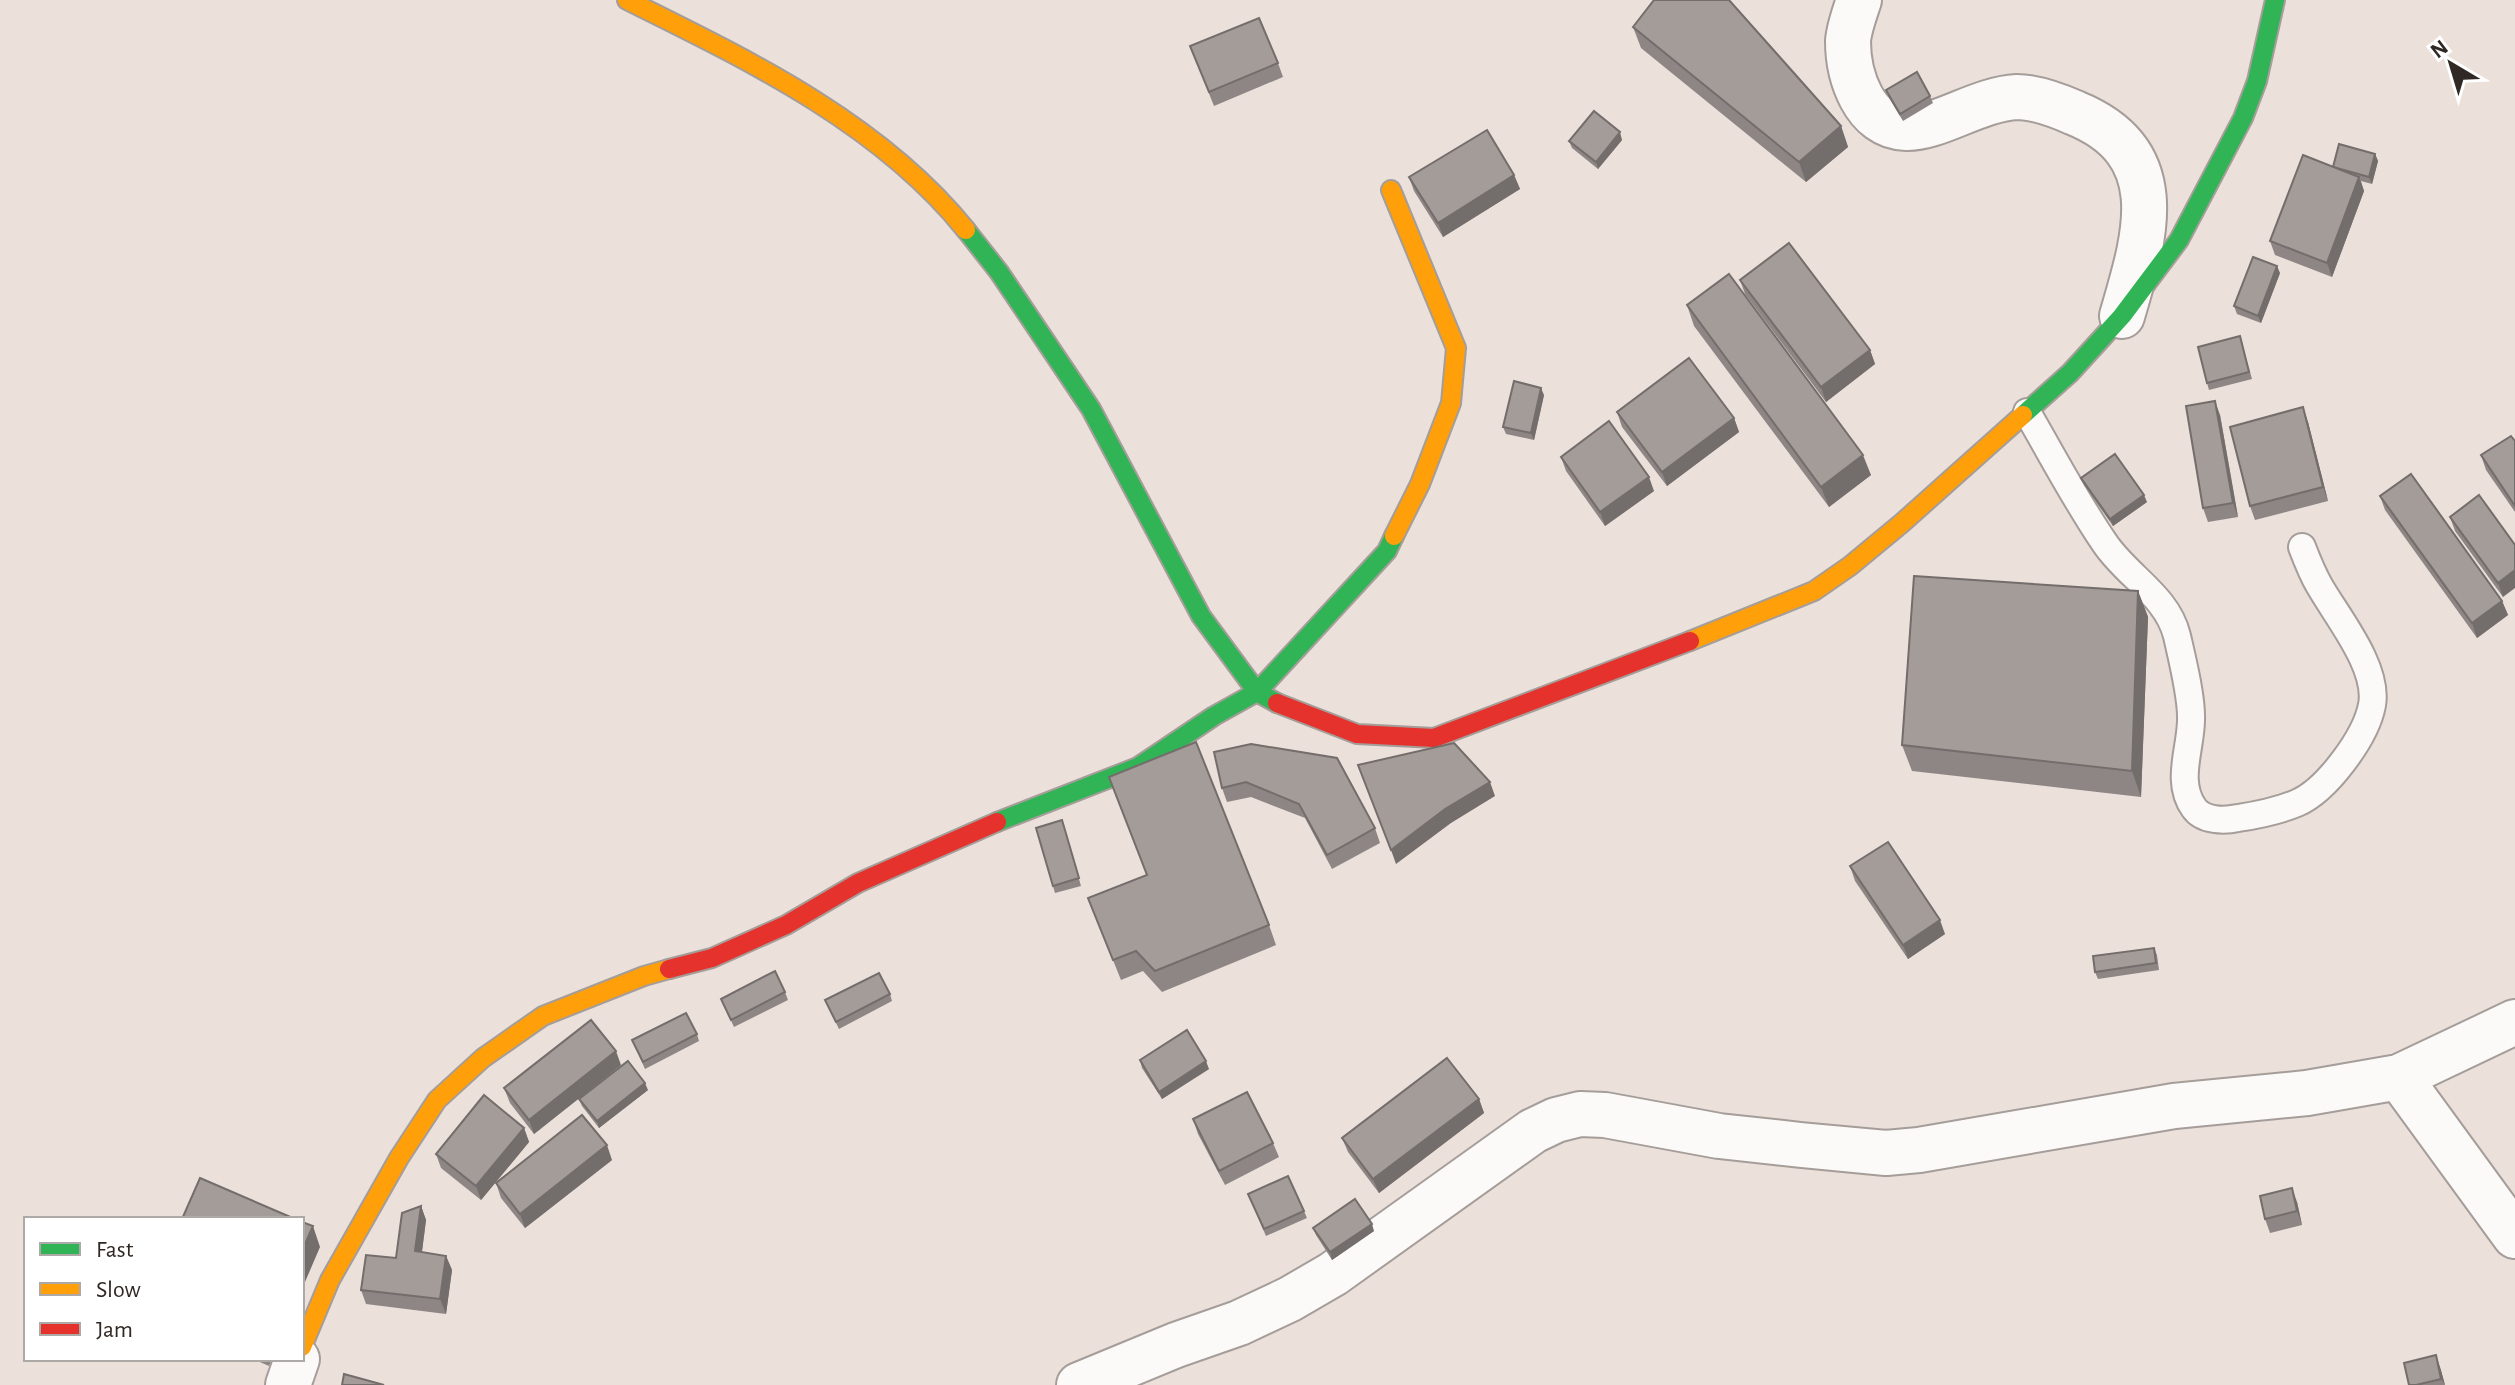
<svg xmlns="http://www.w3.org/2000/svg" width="2515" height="1385" font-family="'Alegreya Sans',sans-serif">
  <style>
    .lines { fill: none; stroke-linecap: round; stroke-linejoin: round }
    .lane-casing { stroke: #a59d99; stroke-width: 30 }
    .street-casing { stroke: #a59d99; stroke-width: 48 }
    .fast-casing { stroke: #a59d99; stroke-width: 22 }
    .slow-casing { stroke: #a59d99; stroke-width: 22 }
    .jam-casing { stroke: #a59d99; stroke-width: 22 }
    .lane { stroke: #fcfaf9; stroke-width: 26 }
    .street { stroke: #fcfaf9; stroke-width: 44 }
    .fast { stroke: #30b455; stroke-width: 18 }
    .slow { stroke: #ff9f0a; stroke-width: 18 }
    .jam { stroke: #e5322d; stroke-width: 18 }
    .wall { fill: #8d8684 }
    .shaded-wall { fill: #736d6b }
    .building { fill: #a49c99; stroke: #736d6b; stroke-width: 2 }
  </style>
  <rect width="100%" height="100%" fill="#ebe0da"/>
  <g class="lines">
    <defs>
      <path id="lane" d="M 2027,412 C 2052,455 2076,501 2104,542 C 2126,576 2167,595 2177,636 C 2182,658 2192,698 2191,720 C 2191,748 2175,782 2194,808 C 2203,821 2224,821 2238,818 C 2258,815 2278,811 2297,803 C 2327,790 2366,737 2372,705 C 2379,667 2337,617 2319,585 C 2312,573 2307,560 2302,547"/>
      <g id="street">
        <path d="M 1859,0 C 1855,12 1849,28 1848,41 C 1848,76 1864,127 1906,128 C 1938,129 1978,99 2017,97 C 2035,97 2059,106 2075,113 C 2173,153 2145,237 2122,316"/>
        <polyline points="2399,1077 2515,1236"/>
        <polyline points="288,1385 297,1359"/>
        <polyline points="1079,1385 1176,1345 1239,1323 1290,1299 1333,1274 1533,1131 1556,1120 1580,1114 1605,1115 1719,1136 1801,1145 1886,1153 1919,1150 2174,1106 2307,1093 2399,1077 2515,1022"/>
      </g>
      <g id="fast">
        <polyline points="966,230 999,272 1091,409 1201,616 1257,692 1277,703"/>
        <polyline points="2023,415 2070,373 2122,316 2179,240 2243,118 2257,81 2275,0"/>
        <polyline points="997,822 1138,767 1214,716 1257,692 1387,551 1394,536"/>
      </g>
      <g id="slow">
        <path d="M 627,0 C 748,60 880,123 966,230"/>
        <polyline points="1391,190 1456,348 1451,403 1420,484 1394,536"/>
        <polyline points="1690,641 1814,591 1850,566 1902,523 2023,415"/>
        <polyline points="302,1347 330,1280 399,1158 437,1100 483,1058 543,1016 644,976 669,969"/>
      </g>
      <g id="jam">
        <polyline points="1277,703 1357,734 1434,738 1690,641"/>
        <polyline points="669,969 712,958 786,925 858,883 997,822"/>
      </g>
    </defs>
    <use href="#lane" class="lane-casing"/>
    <use href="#street" class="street-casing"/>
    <use href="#fast" class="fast-casing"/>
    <use href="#slow" class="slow-casing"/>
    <use href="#jam" class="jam-casing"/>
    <use href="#lane" class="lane"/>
    <use href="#street" class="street"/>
    <use href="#fast" class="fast"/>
    <use href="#slow" class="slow"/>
    <use href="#jam" class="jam"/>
  </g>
  <g class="wall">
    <polygon points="1633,27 1841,126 1848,147 1806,182 1641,48"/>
    <polygon points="1190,46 1278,63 1283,77 1214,106"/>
    <polygon points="1886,90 1930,96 1933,103 1903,121 1889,98"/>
    <polygon points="1622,140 1598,169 1572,148 1569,141"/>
    <polygon points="2375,154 2378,161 2372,184 2361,181 2364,191 2332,277 2275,255 2270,241 2333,167"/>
    <polygon points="1514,175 1520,189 1443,237 1414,191 1409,177"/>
    <polygon points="2280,273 2261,323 2237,314 2234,306"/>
    <polygon points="1740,280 1870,350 1875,364 1826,402 1745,294"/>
    <polygon points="1687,305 1871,475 1829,507 1694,326"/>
    <polygon points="2240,336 2252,379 2209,390 2207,383"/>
    <polygon points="1544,395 1534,440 1506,434 1503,427"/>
    <polygon points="1617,412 1734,418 1739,432 1667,486 1622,427"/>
    <polygon points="2220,415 2238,517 2208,522 2203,508"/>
    <polygon points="2308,422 2328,501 2255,520 2250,506"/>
    <polygon points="2515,441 2515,512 2486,470 2481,455"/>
    <polygon points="1561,457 1654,491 1605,526 1566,471"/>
    <polygon points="2081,478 2147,502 2113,526 2084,485"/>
    <polygon points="2380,496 2502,601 2508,615 2477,638 2385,510"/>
    <polygon points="2450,517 2515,545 2503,597 2455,531"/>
    <polygon points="2138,591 2148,617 2141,797 1912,771 1902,745"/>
    <polygon points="1214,752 1375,828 1380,843 1332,869 1305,818 1251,797 1227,802 1222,788"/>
    <polygon points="1062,820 1081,886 1055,893 1053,886"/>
    <polygon points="1850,866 1945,934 1908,959 1855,881"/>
    <polygon points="1088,898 1269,925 1276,945 1162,992 1143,971 1121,980"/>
    <polygon points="2154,948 2157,955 2159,970 2098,979 2095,972"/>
    <polygon points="785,992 788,1000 734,1027 721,999"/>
    <polygon points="890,994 892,1001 839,1029 825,1000"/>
    <polygon points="697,1034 699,1041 645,1069 632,1040"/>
    <polygon points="1140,1060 1209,1069 1162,1099 1142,1068"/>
    <polygon points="621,1065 534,1134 510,1103 504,1088"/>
    <polygon points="648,1090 599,1128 582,1106 579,1099"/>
    <polygon points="1479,1099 1484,1113 1379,1193 1348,1152 1342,1138"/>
    <polygon points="1193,1119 1273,1143 1279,1157 1225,1185 1198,1134"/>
    <polygon points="524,1128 529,1142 481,1200 441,1168 436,1154"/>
    <polygon points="612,1160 525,1228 501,1198 496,1183"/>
    <polygon points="1248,1194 1304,1211 1307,1218 1266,1236"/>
    <polygon points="2297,1202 2302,1225 2270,1233 2265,1219"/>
    <polygon points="421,1206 426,1220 422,1252 446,1256 452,1270 446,1314 366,1304 361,1290 396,1258"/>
    <polygon points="1313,1228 1374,1231 1332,1260 1316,1235"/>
    <polygon points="2436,1355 2445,1385 2409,1385"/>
    <polygon points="253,1359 272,1359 269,1366"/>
  </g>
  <g class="shaded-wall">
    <polygon points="1841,126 1848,147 1806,182 1799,162"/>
    <polygon points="1620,132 1622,140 1598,169 1596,162"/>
    <polygon points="2375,154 2378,161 2372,184 2369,177"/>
    <polygon points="1514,175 1520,189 1443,237 1438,223"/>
    <polygon points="2359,177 2364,191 2332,277 2327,263"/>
    <polygon points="2277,266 2280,273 2261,323 2258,316"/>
    <polygon points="1870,350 1875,364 1826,402 1821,387"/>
    <polygon points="1541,388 1544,395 1534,440 1531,433"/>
    <polygon points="2215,401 2220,415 2238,517 2233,503"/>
    <polygon points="2303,407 2308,422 2328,501 2323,487"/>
    <polygon points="1734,418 1739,432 1667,486 1662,472"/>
    <polygon points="1863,455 1871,475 1829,507 1821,487"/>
    <polygon points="1649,477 1654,491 1605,526 1600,512"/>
    <polygon points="2144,495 2147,502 2113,526 2110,519"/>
    <polygon points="2515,570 2515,588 2503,597 2498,583"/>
    <polygon points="2138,591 2148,617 2141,797 2132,771"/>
    <polygon points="2502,601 2508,615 2477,638 2472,623"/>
    <polygon points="1490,782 1495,796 1451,823 1396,864 1391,850 1445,809"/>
    <polygon points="1940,920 1945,934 1908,959 1903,945"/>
    <polygon points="616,1051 621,1065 534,1134 529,1120"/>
    <polygon points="1206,1061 1209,1069 1162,1099 1159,1092"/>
    <polygon points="645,1083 648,1090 599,1128 597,1121"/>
    <polygon points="1479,1099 1484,1113 1379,1193 1373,1179"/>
    <polygon points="524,1128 529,1142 481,1200 476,1186"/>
    <polygon points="607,1145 612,1160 525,1228 520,1214"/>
    <polygon points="2292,1188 2297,1202 2302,1225 2297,1211"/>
    <polygon points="421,1206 426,1220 420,1266 415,1251"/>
    <polygon points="1372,1224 1374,1231 1332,1260 1330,1252"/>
    <polygon points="313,1226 320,1247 302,1289 302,1251"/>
    <polygon points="446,1256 452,1270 446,1314 440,1299"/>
    <polygon points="2436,1355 2441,1370 2445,1385 2441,1379"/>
  </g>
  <g class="building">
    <polygon points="1654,0 1729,0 1841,126 1799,162 1633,27"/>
    <polygon points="1259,18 1278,63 1209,92 1190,46"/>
    <polygon points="1917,72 1930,96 1900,114 1886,90"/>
    <polygon points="1594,111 1620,132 1596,162 1569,141"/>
    <polygon points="1487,130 1514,175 1438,223 1409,177"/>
    <polygon points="2339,144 2375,154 2369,177 2333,167"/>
    <polygon points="2303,155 2359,177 2327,263 2270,241"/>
    <polygon points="1789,243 1870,350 1821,387 1740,280"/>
    <polygon points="2253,257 2277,266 2258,316 2234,306"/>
    <polygon points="1729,274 1863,455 1821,487 1687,305"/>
    <polygon points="2240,336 2249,372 2207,383 2198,347"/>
    <polygon points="1689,358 1734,418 1662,472 1617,412"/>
    <polygon points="1514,381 1541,388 1531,433 1503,427"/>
    <polygon points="2215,401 2233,503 2203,508 2186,406"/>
    <polygon points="2303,407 2323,487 2250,506 2230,427"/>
    <polygon points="1609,421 1649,477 1600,512 1561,457"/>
    <polygon points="2511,436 2515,441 2515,506 2481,455"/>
    <polygon points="2115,454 2144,495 2110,519 2081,478"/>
    <polygon points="2411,474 2502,601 2472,623 2380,496"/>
    <polygon points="2479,495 2515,545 2515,570 2498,583 2450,517"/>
    <polygon points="1914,576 2138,591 2132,771 1902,745"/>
    <polygon points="1196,742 1269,925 1155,971 1136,951 1113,960 1088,898 1147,875 1109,777"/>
    <polygon points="1454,743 1490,782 1445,809 1391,850 1358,765"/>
    <polygon points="1251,744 1337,758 1375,828 1327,855 1299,804 1246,782 1222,788 1214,752"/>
    <polygon points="1062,820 1079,878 1053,886 1036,828"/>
    <polygon points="1888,842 1940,920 1903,945 1850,866"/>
    <polygon points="2154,948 2156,963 2095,972 2093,956"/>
    <polygon points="775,971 785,992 731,1020 721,999"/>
    <polygon points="879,973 890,994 836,1022 825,1000"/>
    <polygon points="686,1013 697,1034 643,1062 632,1040"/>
    <polygon points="591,1020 616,1051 529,1120 504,1088"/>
    <polygon points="1187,1030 1206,1061 1159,1092 1140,1060"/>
    <polygon points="1447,1058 1479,1099 1373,1179 1342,1138"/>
    <polygon points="628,1061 645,1083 597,1121 579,1099"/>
    <polygon points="1247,1092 1273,1143 1219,1171 1193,1119"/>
    <polygon points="484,1095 524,1128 476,1186 436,1154"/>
    <polygon points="582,1115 607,1145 520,1214 496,1183"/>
    <polygon points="1288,1176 1304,1211 1264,1229 1248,1194"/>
    <polygon points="200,1178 295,1219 182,1219"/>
    <polygon points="2292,1188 2297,1211 2265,1219 2260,1196"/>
    <polygon points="1355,1199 1372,1224 1330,1252 1313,1228"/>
    <polygon points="421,1206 415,1251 446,1256 440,1299 361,1290 366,1255 396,1258 402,1213"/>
    <polygon points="302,1222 313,1226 302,1251"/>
    <polygon points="2436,1355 2441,1379 2416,1385 2409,1385 2404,1363"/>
    <polygon points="344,1374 384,1385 342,1385"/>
  </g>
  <rect x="24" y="1217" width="280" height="144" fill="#ffffff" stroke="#aca9a7" stroke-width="2"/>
  <rect x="40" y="1243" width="40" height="12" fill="#30b455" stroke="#aca9a7" stroke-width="2"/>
  <text x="96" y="1257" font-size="24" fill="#2f2824">Fast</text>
  <rect x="40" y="1283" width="40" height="12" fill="#ff9f0a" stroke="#aca9a7" stroke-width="2"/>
  <text x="96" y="1297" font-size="24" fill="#2f2824">Slow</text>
  <rect x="40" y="1323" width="40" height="12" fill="#e5322d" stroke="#aca9a7" stroke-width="2"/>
  <text x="96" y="1337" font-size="24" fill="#2f2824">Jam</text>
  <g transform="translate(2451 64) rotate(322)" stroke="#ffffff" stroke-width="6" paint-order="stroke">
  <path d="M0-6L14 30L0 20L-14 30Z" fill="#2f2824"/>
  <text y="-12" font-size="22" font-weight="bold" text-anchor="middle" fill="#2f2824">N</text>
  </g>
</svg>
